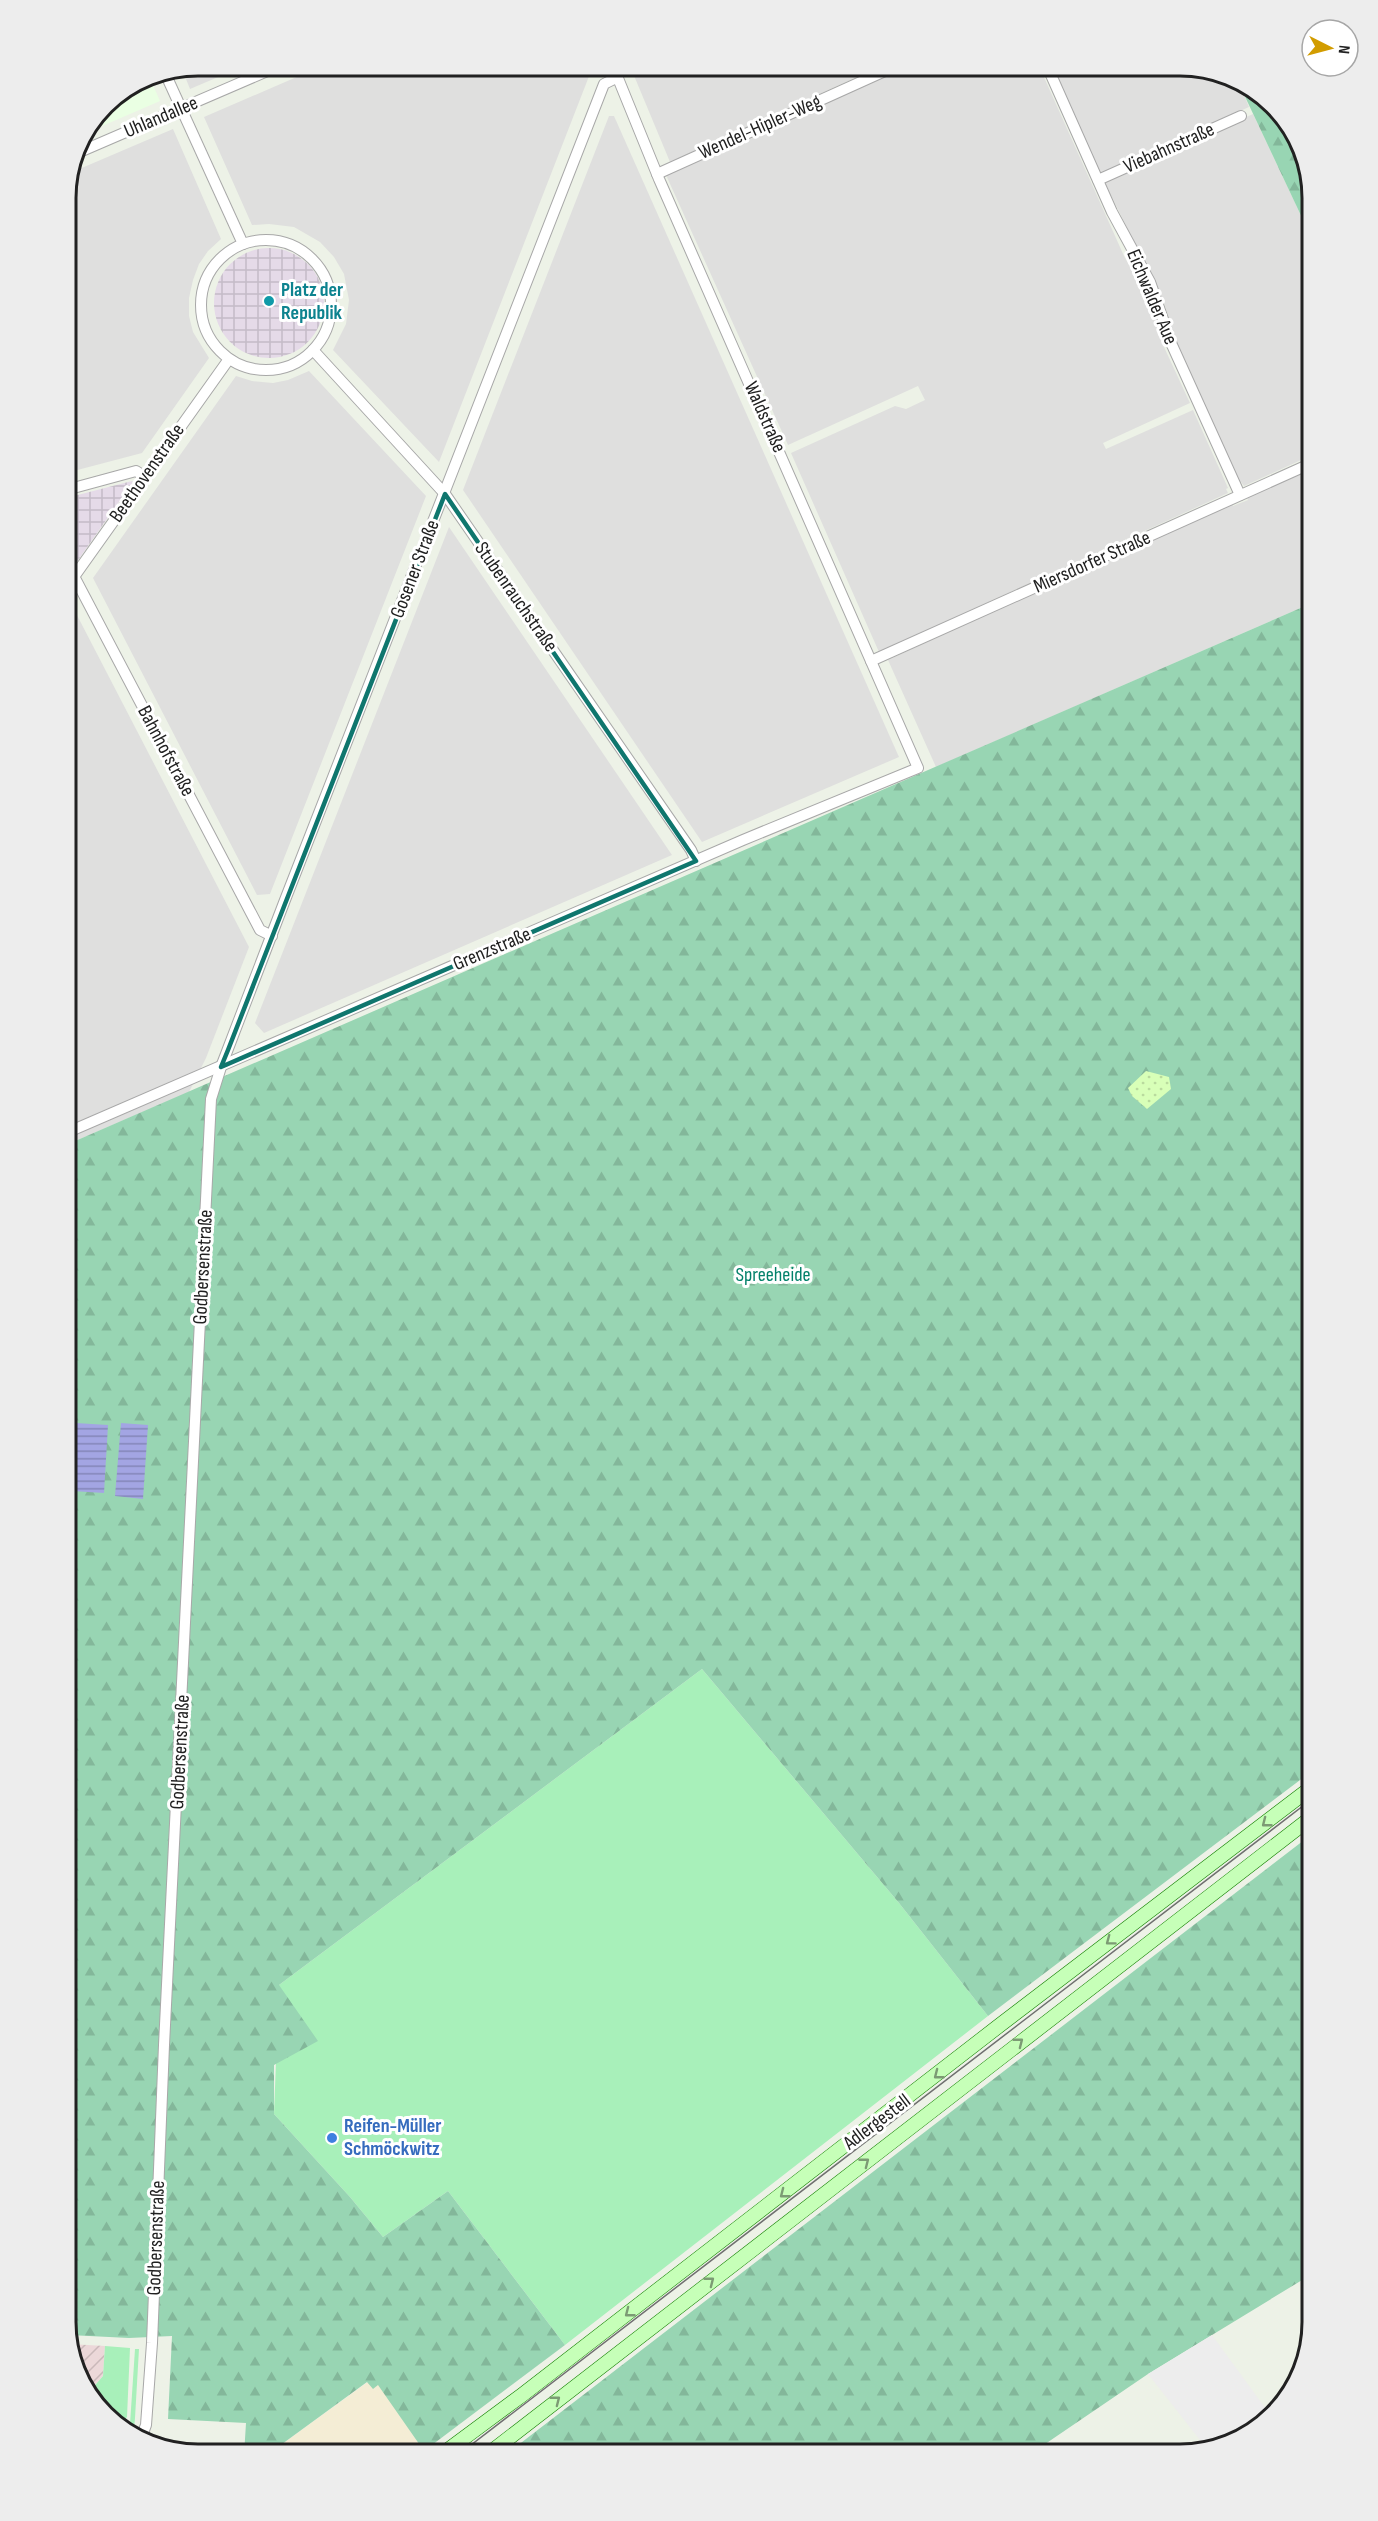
<svg xmlns="http://www.w3.org/2000/svg" width="1378" height="2521" font-family="'Sofia Sans Condensed',sans-serif">
  <style>
    .residential { fill: #dfdfde }
    .commercial { fill: #f4edd5 }
    .industrial { fill: url(#industrial-furrows) }
    .education { fill: #eaffe3 }
    .grass { fill: #a8f0ba }
    .forest { fill: url(#forest-firs) }
    .sand { fill: url(#sand-dots) }
    .parking { fill: #ededed }
    .plaza { fill: url(#plaza-grid) }
    .water { fill: url(#water-rules) }
    .lines { fill: none; stroke-linecap: round; stroke-linejoin: round }
    .minor-casing { stroke: #a8a8a8; stroke-width: 12 }
    .secondary-casing { stroke: #138000; stroke-width: 15 }
    .minor { stroke: #fff; stroke-width: 10 }
    .secondary { stroke: #c6ffb8; stroke-width: 14 }
    .tram { stroke: #6f6f6f; stroke-width: 1.5 }
    .oneway { stroke: #7c9b74 }
    .marked { fill: none; stroke: #0f766e; stroke-width: 4.5; stroke-linejoin: round }
    .culture-dot { fill: #0f9aa8; stroke: #fff; stroke-width: 2 }
    .shop-dot { fill: #3f7fe0; stroke: #fff; stroke-width: 2 }
    .labels { text-anchor: middle; dominant-baseline: central; stroke-width: 6; stroke-linejoin: round; paint-order: stroke }
    .street-label { font-size: 20px; fill: #212121; stroke: #fff }
    .culture-label { font-size: 20px; font-weight: bold; fill: #0d838f; stroke: #fff; text-anchor: start }
    .park-label { font-size: 20px; fill: #03816a; stroke: #fff }
    .shop-label { font-size: 20px; font-weight: bold; fill: #366cbe; stroke: #fff; text-anchor: start }
    .rim { fill: none; stroke: #212121; stroke-width: 3 }
  </style>
  <defs>
    <pattern id="industrial-furrows" width="10" height="10" patternUnits="userSpaceOnUse" patternTransform="scale(1.5)"><rect width="10" height="10" fill="#ecd8d9"/><path d="M-1 1l2-2M0 10L10 0M9 11l2-2" fill="none" stroke="#cab9ba"/></pattern>
    <pattern id="forest-firs" width="22" height="20" patternUnits="userSpaceOnUse" patternTransform="scale(1.5)"><rect width="22" height="20" fill="#98d5b3"/><path d="M5 1l3.5 6h-7zM16 11l3.5 6h-7z" fill="#83b79a"/></pattern>
    <pattern id="sand-dots" width="8" height="8" patternUnits="userSpaceOnUse" patternTransform="scale(1.5)"><rect width="8" height="8" fill="#d8ffb8"/><path d="M2 2h.1M6 6h.1" fill="none" stroke="#b9da9e" stroke-width="1.8" stroke-linecap="round"/></pattern>
    <pattern id="plaza-grid" width="8" height="8" patternUnits="userSpaceOnUse" patternTransform="scale(1.5)"><rect width="8" height="8" fill="#e5dae8"/><path d="M0 4h8M4 0v8" fill="none" stroke="#c4bbc7"/></pattern>
    <pattern id="water-rules" width="6" height="5" patternUnits="userSpaceOnUse" patternTransform="scale(1.5)"><rect width="6" height="5" fill="#a3a5e3"/><path d="M0 2.5h6" fill="none" stroke="#8486b8"/></pattern>
  </defs>
  <rect width="100%" height="100%" fill="#edf2e7"/>
  <g class="residential">
    <polygon points="199,66 244,66 190,89 182,69"/>
    <polygon points="322,66 593,66 439,462 333,350 346,324 349,300 344,274 334,257 320,242 294,227 269,224 252,225 204,117"/>
    <polygon points="630,66 881,66 670,162"/>
    <polygon points="909,66 1039,66 1124,256 1147,295 1158,322 1164,347 1190,403 1103,443 1106,449 1193,410 1228,488 1226,489 1228,493 879,652 791,453 895,406 906,409 925,400 918,386 788,445 666,175"/>
    <polygon points="1052,66 1188,66 1240,86 1249,107 1100,174"/>
    <polygon points="1253,114 1312,239 1312,455 1244,486 1241,482 1239,483 1178,346 1164,303 1104,181"/>
    <polygon points="609,116 614,116 899,757 702,842 463,490"/>
    <polygon points="173,129 221,239 208,251 199,264 193,280 189,298 189,316 193,332 209,358 142,453 66,473 66,191 70,173"/>
    <polygon points="309,371 426,496 270,894 257,895 93,578 236,376 252,381 273,383 288,380"/>
    <polygon points="1312,465 1312,603 936,767 888,660 1231,502 1233,506 1248,500 1246,495"/>
    <polygon points="449,527 672,855 264,1033 255,1023"/>
    <polygon points="66,594 249,947 206,1058 189,1092 66,1145"/>
  </g>
  <polygon class="commercial" points="368,2382 378,2384 424,2451 420,2455 267,2455"/>
  <polygon class="industrial" points="70,2344 105,2346 103,2376 90,2390 76,2373"/>
  <polygon class="education" points="149,76 160,101 86,133 105,105"/>
  <g class="grass">
    <polygon points="702,1669 899,1903 988,2016 565,2345 448,2191 383,2237 350,2197 274,2114 279,1985"/>
    <polygon points="105,2346 130,2348 127,2417 119,2425 90,2391 103,2376"/>
    <polygon points="135,2349 139,2349 135,2418 134,2429 128,2434 124,2431 130,2424"/>
  </g>
  <g class="forest">
    <polygon points="1240,86 1260,93 1302,148 1312,199 1312,239"/>
    <polygon points="1312,603 1312,1771 988,2016 899,1903 702,1669 279,1985 318,2041 274,2065 274,2114 350,2197 383,2237 448,2191 565,2345 424,2451 378,2385 373,2389 367,2382 267,2455 244,2455 246,2423 168,2419 172,2336 129,2338 69,2335 66,2322 66,1145"/>
    <polygon points="1312,1834 1312,2274 1148,2374 1029,2455 517,2455 513,2449"/>
  </g>
  <polygon class="sand" points="1146,1071 1169,1077 1171,1089 1147,1109 1132,1096 1128,1088"/>
  <polygon class="parking" points="1212,2335 1269,2413 1230,2445 1207,2449 1148,2374"/>
  <g class="plaza">
    <circle cx="269" cy="303" r="55"/>
    <polygon points="132,481 133,482 76,563 66,544 66,498"/>
  </g>
  <g class="water">
    <polygon points="76,1423 108,1425 104,1493 72,1491"/>
    <polygon points="121,1423 148,1425 143,1499 115,1496"/>
  </g>
  <g class="lines">
    <defs>
      <g id="minor">
        <polyline points="1047,66 1112,212 1150,282 1172,345 1240,495"/>
        <polyline points="165,73 243,244"/>
        <polyline points="75,154 279,66"/>
        <polyline points="657,174 896,66"/>
        <polyline points="1098,180 1241,116"/>
        <circle cx="266" cy="305" r="65"/>
        <polyline points="313,350 445,494 691,850 696,861"/>
        <polyline points="66,490 136,471 144,476"/>
        <polyline points="66,561 260,930 272,936"/>
        <polyline points="66,588 229,359"/>
        <polyline points="871,661 1312,463"/>
        <polyline points="66,1133 743,840 918,768 659,179 613,66"/>
        <polyline points="141,2438 146,2425 152,2343 164,2045 211,1099 221,1067 285,900 604,84 618,77"/>
      </g>
      <g id="secondary">
        <polyline points="441,2455 522,2395 1000,2025 1312,1787"/>
        <polyline points="487,2455 1312,1817"/>
      </g>
    </defs>
    <use href="#minor" class="minor-casing"/>
    <use href="#secondary" class="secondary-casing"/>
    <use href="#minor" class="minor"/>
    <use href="#secondary" class="secondary"/>
    <polyline class="tram" points="458,2455 1312,1799"/>
  </g>
  <defs><path id="oneway-chevron" d="M-2-3.5L2.5 0L-2 3.5" fill="none" stroke-width="1.6" stroke-linecap="round" stroke-linejoin="round" transform="scale(1.5)"/></defs>
  <g class="oneway">
    <use href="#oneway-chevron" transform="translate(1266 1823) rotate(142)"/>
    <use href="#oneway-chevron" transform="translate(1110 1941) rotate(143)"/>
    <use href="#oneway-chevron" transform="translate(1019 2042) rotate(-38)"/>
    <use href="#oneway-chevron" transform="translate(938 2075) rotate(142)"/>
    <use href="#oneway-chevron" transform="translate(865 2162) rotate(-38)"/>
    <use href="#oneway-chevron" transform="translate(784 2194) rotate(142)"/>
    <use href="#oneway-chevron" transform="translate(710 2281) rotate(-38)"/>
    <use href="#oneway-chevron" transform="translate(629 2313) rotate(142)"/>
    <use href="#oneway-chevron" transform="translate(556 2400) rotate(-38)"/>
  </g>
  <path class="marked" d="M 445,494 L 696,861 L 221,1067 L 228,1050 Z"/>
  <circle class="culture-dot" cx="269" cy="301" r="6"/>
  <circle class="shop-dot" cx="332" cy="2138" r="6"/>
  <g class="labels">
    <g class="street-label">
      <text transform="translate(161 117) rotate(-23)">Uhlandallee</text>
      <text transform="translate(760 127) rotate(-24)">Wendel-Hipler-Weg</text>
      <text transform="translate(1169 148) rotate(-24)">Viebahnstraße</text>
      <text transform="translate(1152 297) rotate(67)">Eichwalder Aue</text>
      <text transform="translate(765 417) rotate(66)">Waldstraße</text>
      <text transform="translate(147 473) rotate(-55)">Beethovenstraße</text>
      <text transform="translate(1092 562) rotate(-24)">Miersdorfer Straße</text>
      <text transform="translate(415 569) rotate(-69)">Gosener Straße</text>
      <text transform="translate(516 597) rotate(55)">Stubenrauchstraße</text>
      <text transform="translate(166 751) rotate(62)">Bahnhofstraße</text>
      <text transform="translate(492 949) rotate(-23)">Grenzstraße</text>
      <text transform="translate(203 1267) rotate(-87)">Godbersenstraße</text>
      <text transform="translate(180 1752) rotate(-87)">Godbersenstraße</text>
      <text transform="translate(877 2122) rotate(-37)">Adlergestell</text>
      <text transform="translate(156 2238) rotate(-88)">Godbersenstraße</text>
    </g>
    <g class="culture-label">
      <text x="281" y="290">Platz der<tspan x="281" dy="23">Republik</tspan></text>
    </g>
    <g class="park-label">
      <text x="773" y="1275">Spreeheide</text>
    </g>
    <g class="shop-label">
      <text x="344" y="2126">Reifen-Müller<tspan x="344" dy="23">Schmöckwitz</tspan></text>
    </g>
  </g>
  <path d="M0 0H1378V2521H0ZM198 76H1180A122 122 0 0 1 1302 198V2322A122 122 0 0 1 1180 2444H198A122 122 0 0 1 76 2322V198A122 122 0 0 1 198 76Z" fill="#ededed" fill-rule="evenodd"/>
  <path class="rim" d="M198 76H1180A122 122 0 0 1 1302 198V2322A122 122 0 0 1 1180 2444H198A122 122 0 0 1 76 2322V198A122 122 0 0 1 198 76Z"/>
  <g transform="translate(1330 48) rotate(96)"><circle r="28" fill="#ffffff" stroke="#a6a6a6" stroke-width="1.5"/>
  <path d="M0-4.5L10 22L0 15L-10 22Z" fill="#d29c00"/>
  <text y="-9" font-size="16" font-weight="bold" text-anchor="middle" fill="#212121">N</text>
  </g>
</svg>
